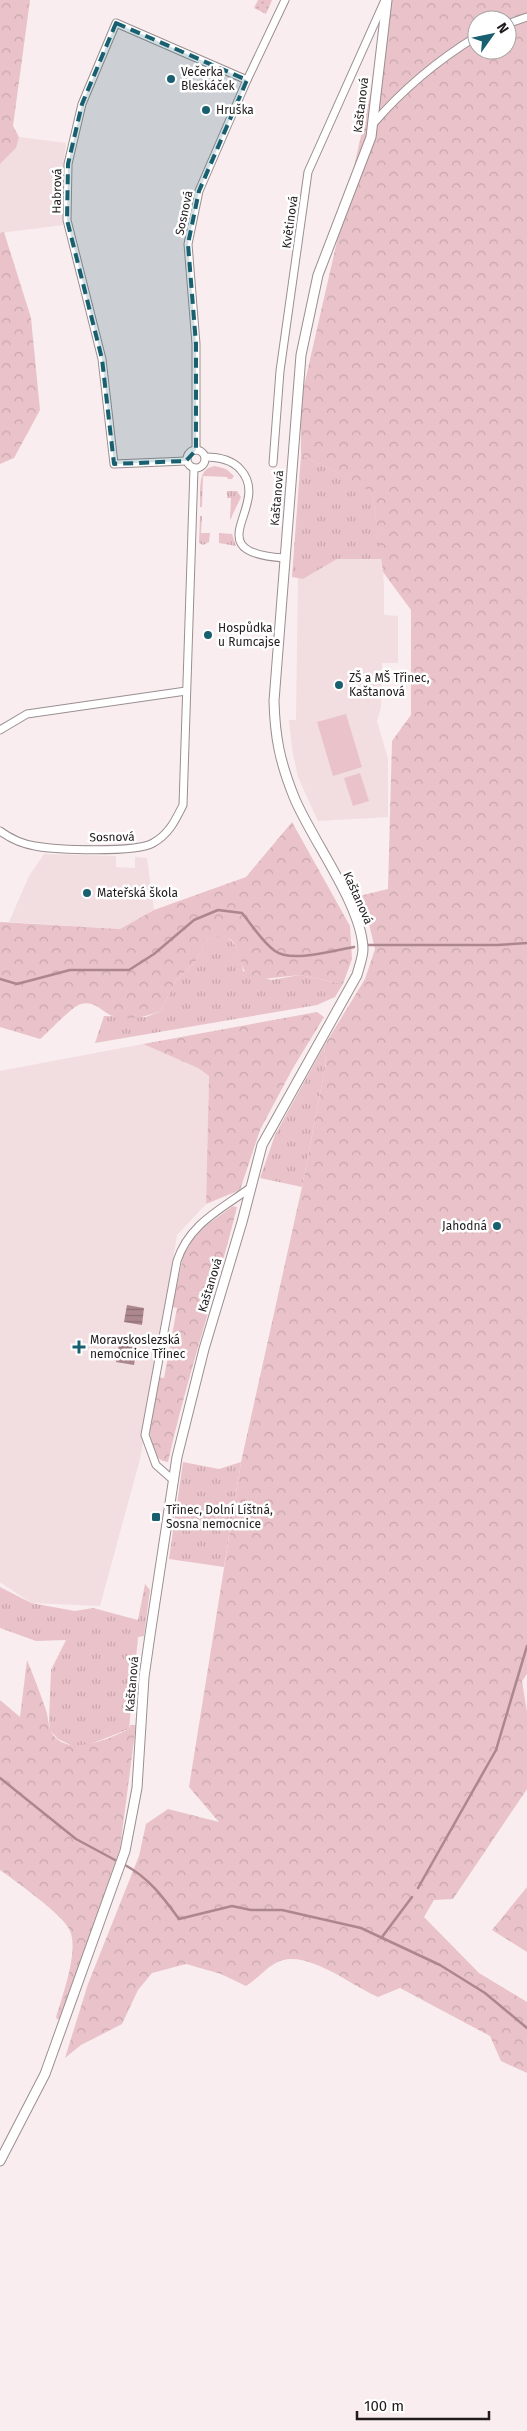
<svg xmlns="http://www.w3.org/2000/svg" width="527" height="2431" font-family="'Fira Sans',sans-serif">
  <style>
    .built { fill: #f2dde0 }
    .grass { fill: url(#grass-tufts) }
    .forest { fill: url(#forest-crowns); fill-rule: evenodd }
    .park { fill: url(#park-dots) }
    .garden { fill: #e9c3c9 }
    .water { fill: url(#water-rules) }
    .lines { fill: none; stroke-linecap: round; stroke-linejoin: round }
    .stream { stroke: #ac878d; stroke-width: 2.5 }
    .minor-casing { stroke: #9a8f91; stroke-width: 9 }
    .tertiary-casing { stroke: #9a8f91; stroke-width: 11 }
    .minor { stroke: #fff; stroke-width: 7 }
    .tertiary { stroke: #fff; stroke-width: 9 }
    .marked { fill: #185f70; fill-opacity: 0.2; stroke: #185f70; stroke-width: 4; stroke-dasharray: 10 6; stroke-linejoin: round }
    .poi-dot { fill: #185f70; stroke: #fff; stroke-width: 2 }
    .labels { text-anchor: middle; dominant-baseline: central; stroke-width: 5; stroke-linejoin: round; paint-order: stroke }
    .poi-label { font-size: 12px; fill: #201b1c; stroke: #fff; text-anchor: start }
    .street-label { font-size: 12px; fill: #201b1c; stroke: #fff }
  </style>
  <defs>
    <pattern id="grass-tufts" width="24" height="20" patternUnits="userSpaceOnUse" patternTransform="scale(1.25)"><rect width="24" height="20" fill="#e9c3c9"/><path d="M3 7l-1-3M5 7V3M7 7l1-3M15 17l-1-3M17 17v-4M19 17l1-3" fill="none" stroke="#c8a7ac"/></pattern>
    <pattern id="forest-crowns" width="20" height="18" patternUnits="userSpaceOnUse" patternTransform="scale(1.25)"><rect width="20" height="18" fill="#e9c3c9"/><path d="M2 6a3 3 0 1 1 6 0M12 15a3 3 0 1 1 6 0" fill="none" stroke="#c8a7ac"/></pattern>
    <pattern id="park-dots" width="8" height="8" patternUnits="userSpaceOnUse" patternTransform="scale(1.25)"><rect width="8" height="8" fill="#e9c3c9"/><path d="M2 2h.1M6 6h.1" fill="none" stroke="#c8a7ac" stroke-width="1.8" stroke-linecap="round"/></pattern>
    <pattern id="water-rules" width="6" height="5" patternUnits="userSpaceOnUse" patternTransform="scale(1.25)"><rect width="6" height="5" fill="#ac878d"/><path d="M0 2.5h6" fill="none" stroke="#8c6e72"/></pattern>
  </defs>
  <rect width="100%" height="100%" fill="#f9edef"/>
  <g class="built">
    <polygon points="19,137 66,143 61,183 63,225 0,233 0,164 16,148"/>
    <polygon points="337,559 382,559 384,585 384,615 398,616 398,663 382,663 381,707 377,721 388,759 388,817 318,821 298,777 292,749 289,720 296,720 298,578 303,579"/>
    <polygon points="44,854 116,856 116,867 135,868 135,857 147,858 154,910 120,929 9,922 29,876"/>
    <polygon points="143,1044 198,1068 209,1076 206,1204 177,1235 140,1459 100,1606 31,1603 0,1582 0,1071"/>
  </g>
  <g class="grass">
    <polygon points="301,455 364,486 373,497 382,559 337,559 303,579 292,577"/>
    <path d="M 215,466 L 226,469 L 234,476 L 232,479 L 228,479 L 227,477 L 203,476 L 202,507 L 200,507 C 201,492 196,468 215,466 Z"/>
    <polygon points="227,491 237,491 241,497 230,520 231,498 227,498"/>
    <polygon points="200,516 202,516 201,533 210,533 209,542 203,545 199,543"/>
    <polygon points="219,533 232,534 236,546 219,543"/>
    <path d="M 222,935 C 238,942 240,954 243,971 L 271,980 L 300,975 L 343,984 L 335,997 L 317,1005 L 95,1043 L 104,1016 L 146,1017 L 161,1011 L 175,982 L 195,962 L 208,939 Z"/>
    <polygon points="324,1046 326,1063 302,1187 260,1178 275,1135"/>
    <polygon points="183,1462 219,1469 241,1462 224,1567 169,1559"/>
    <polygon points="145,1584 150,1590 144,1636 138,1637 129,1729 88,1745 73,1746 58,1739 50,1730 49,1720 51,1670 66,1640 36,1641 0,1628 0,1587 31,1603 75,1611 93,1608 138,1620"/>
  </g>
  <g class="forest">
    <polygon points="0,0 30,0 13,126 19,137 16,148 0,164"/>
    <path d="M 392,0 L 527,0 L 527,1674 L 522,1681 L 527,1712 L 527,1789 L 453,1899 L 434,1900 L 424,1917 L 479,1973 L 527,2002 L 527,2073 L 501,2061 L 490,2036 L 400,1988 L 378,1997 C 351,1986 303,1945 274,1964 C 264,1970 256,1980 246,1986 L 221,1974 L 186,1964 L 152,1973 L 138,1990 L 122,2024 L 81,2045 L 65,2058 L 88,1984 L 139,1856 L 146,1824 L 168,1809 L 219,1822 L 189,1787 L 241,1462 L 302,1187 L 326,1063 L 324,1046 L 365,979 L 375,949 L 369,924 L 355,897 L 388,889 L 392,741 L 411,715 L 411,610 L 383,572 L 373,497 L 363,486 L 301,455 L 301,399 ZM 477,20 L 507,20 L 507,50 L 477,50 Z"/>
    <polygon points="4,232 31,318 40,410 14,458 0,464 0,233"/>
    <path d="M 292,822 L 350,926 L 352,959 L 343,984 L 300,975 L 254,980 C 250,976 245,973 243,968 C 236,947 237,931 208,939 L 195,962 L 175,982 L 161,1011 C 148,1016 126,1022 112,1016 C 101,1011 95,1000 81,1004 C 71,1007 49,1032 40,1039 L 0,1027 L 0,922 L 120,929 L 154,910 L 246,877 Z"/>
    <polygon points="317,1012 324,1017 293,1068 260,1130 240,1190 206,1204 209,1076 198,1068 143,1044"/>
    <path d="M 233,1206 L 237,1207 C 216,1293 187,1376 168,1462 C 137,1458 155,1399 158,1377 L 164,1378 L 177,1308 L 172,1307 L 185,1248 L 197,1232 Z"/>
    <path d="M 27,1660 C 34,1677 40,1693 46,1710 C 48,1716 48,1723 50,1729 C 63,1760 109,1739 129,1729 L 130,1725 L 136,1725 L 120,1848 L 61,2021 L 56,2018 C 62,1996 79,1952 70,1931 C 64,1915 15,1881 0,1870 L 0,1700 L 20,1717 Z"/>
    <polygon points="527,1887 527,1952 492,1930"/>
  </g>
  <polygon class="park" points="258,0 272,0 266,14 254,8"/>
  <g class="garden">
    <polygon points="346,714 362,767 333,776 317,722"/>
    <polygon points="360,773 369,801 353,806 344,778"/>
  </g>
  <g class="water">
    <polygon points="127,1305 144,1308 142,1325 124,1322"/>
    <polygon points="119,1344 137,1348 134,1365 116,1362"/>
  </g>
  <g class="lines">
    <g class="stream">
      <polyline points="366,945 497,945 527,943"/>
      <path d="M 0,979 L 17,984 L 70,970 L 129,970 L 154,954 L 194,920 L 218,910 L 242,913 C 252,925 262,942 275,951 C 291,963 335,950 354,947"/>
      <polyline points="0,1778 76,1839 115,1860"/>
      <path d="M 125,1865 C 149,1878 163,1897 179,1919 L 232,1906 L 251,1910 L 282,1910 L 361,1928 L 440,1965 L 485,1993 L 527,2028"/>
      <polyline points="418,1888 496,1750 527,1646"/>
      <polyline points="382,1937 412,1897"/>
    </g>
    <defs>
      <g id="minor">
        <polyline points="507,24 527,17"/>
        <path d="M 373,124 C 403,89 438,60 477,36"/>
        <circle cx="196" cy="459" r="9"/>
        <polyline points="196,450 196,344 188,244 199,191 247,80 285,0"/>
        <path d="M 205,457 C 218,457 231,459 240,469 C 274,505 193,552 284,558"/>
        <polyline points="186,461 114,464 102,359 67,220 68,164 82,104 116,23 247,80"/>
        <polyline points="273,463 280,371 308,172 385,0"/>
        <polyline points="0,730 27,714 186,691"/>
        <path d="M 0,831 C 11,839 22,844 35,846 C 56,850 136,853 153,843 C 169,834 175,821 183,805 L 194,468"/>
        <path d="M 173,1480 L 156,1465 L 145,1435 L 177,1261 C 189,1224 220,1210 250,1188"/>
      </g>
      <path id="tertiary" d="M 0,2161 L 45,2074 L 125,1851 L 137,1788 L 144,1677 L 150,1635 L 177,1457 L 204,1349 L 242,1222 L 262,1145 L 357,975 C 359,967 363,957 363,949 C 362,905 311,839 294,797 C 280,762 275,738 274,701 L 301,355 L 318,275 L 371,137 L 387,0"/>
    </defs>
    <use href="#minor" class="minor-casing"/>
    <use href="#tertiary" class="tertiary-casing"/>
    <use href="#minor" class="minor"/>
    <use href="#tertiary" class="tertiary"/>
  </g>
  <path class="marked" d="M 116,23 L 247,80 L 199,191 L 188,244 L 196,344 L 196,450 L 186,461 L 114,464 L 102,359 L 67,220 L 68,164 L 82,104 Z"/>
  <g class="poi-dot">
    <circle cx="171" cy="79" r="5"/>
    <circle cx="206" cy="110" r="5"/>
    <circle cx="208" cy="635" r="5"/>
    <circle cx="339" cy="685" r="5"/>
    <circle cx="87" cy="893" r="5"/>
    <circle cx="497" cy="1226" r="5"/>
    <path d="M76.5 1339.5h5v5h5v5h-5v5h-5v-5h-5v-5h5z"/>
    <rect x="151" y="1512" width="10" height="10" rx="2.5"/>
  </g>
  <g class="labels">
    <g class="poi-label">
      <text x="181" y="72">Večerka<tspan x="181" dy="14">Bleskáček</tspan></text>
      <text x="216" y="110">Hruška</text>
      <text x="218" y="628">Hospůdka<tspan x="218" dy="14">u Rumcajse</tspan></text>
      <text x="349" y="678">ZŠ a MŠ Třinec,<tspan x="349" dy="14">Kaštanová</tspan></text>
      <text x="97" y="893">Mateřská škola</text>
      <text x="487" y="1226" text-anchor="end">Jahodná</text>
      <text x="90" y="1340">Moravskoslezská<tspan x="90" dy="14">nemocnice Třinec</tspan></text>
      <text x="166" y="1510">Třinec, Dolní Líštná,<tspan x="166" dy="14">Sosna nemocnice</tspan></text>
    </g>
    <g class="street-label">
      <text transform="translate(361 105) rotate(-83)">Kaštanová</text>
      <text transform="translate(57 191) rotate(-89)">Habrová</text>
      <text transform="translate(184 213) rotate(-78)">Sosnová</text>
      <text transform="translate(290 222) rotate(-82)">Květinová</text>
      <text transform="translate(277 498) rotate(-85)">Kaštanová</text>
      <text transform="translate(112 837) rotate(-1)">Sosnová</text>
      <text transform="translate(358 898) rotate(66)">Kaštanová</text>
      <text transform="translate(210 1285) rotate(-73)">Kaštanová</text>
      <text transform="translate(132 1684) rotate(-85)">Kaštanová</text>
    </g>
  </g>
  <g transform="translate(492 35) rotate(57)"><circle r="24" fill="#ffffff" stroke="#a6a4a4"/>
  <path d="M0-4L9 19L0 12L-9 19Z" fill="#185f70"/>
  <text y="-8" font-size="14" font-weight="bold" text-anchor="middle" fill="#201b1c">N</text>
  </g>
  <path d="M357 2411v8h132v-8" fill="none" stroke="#201b1c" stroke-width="2.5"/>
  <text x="364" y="2411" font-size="15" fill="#201b1c" stroke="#ffffff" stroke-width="4" paint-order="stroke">100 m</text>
</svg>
